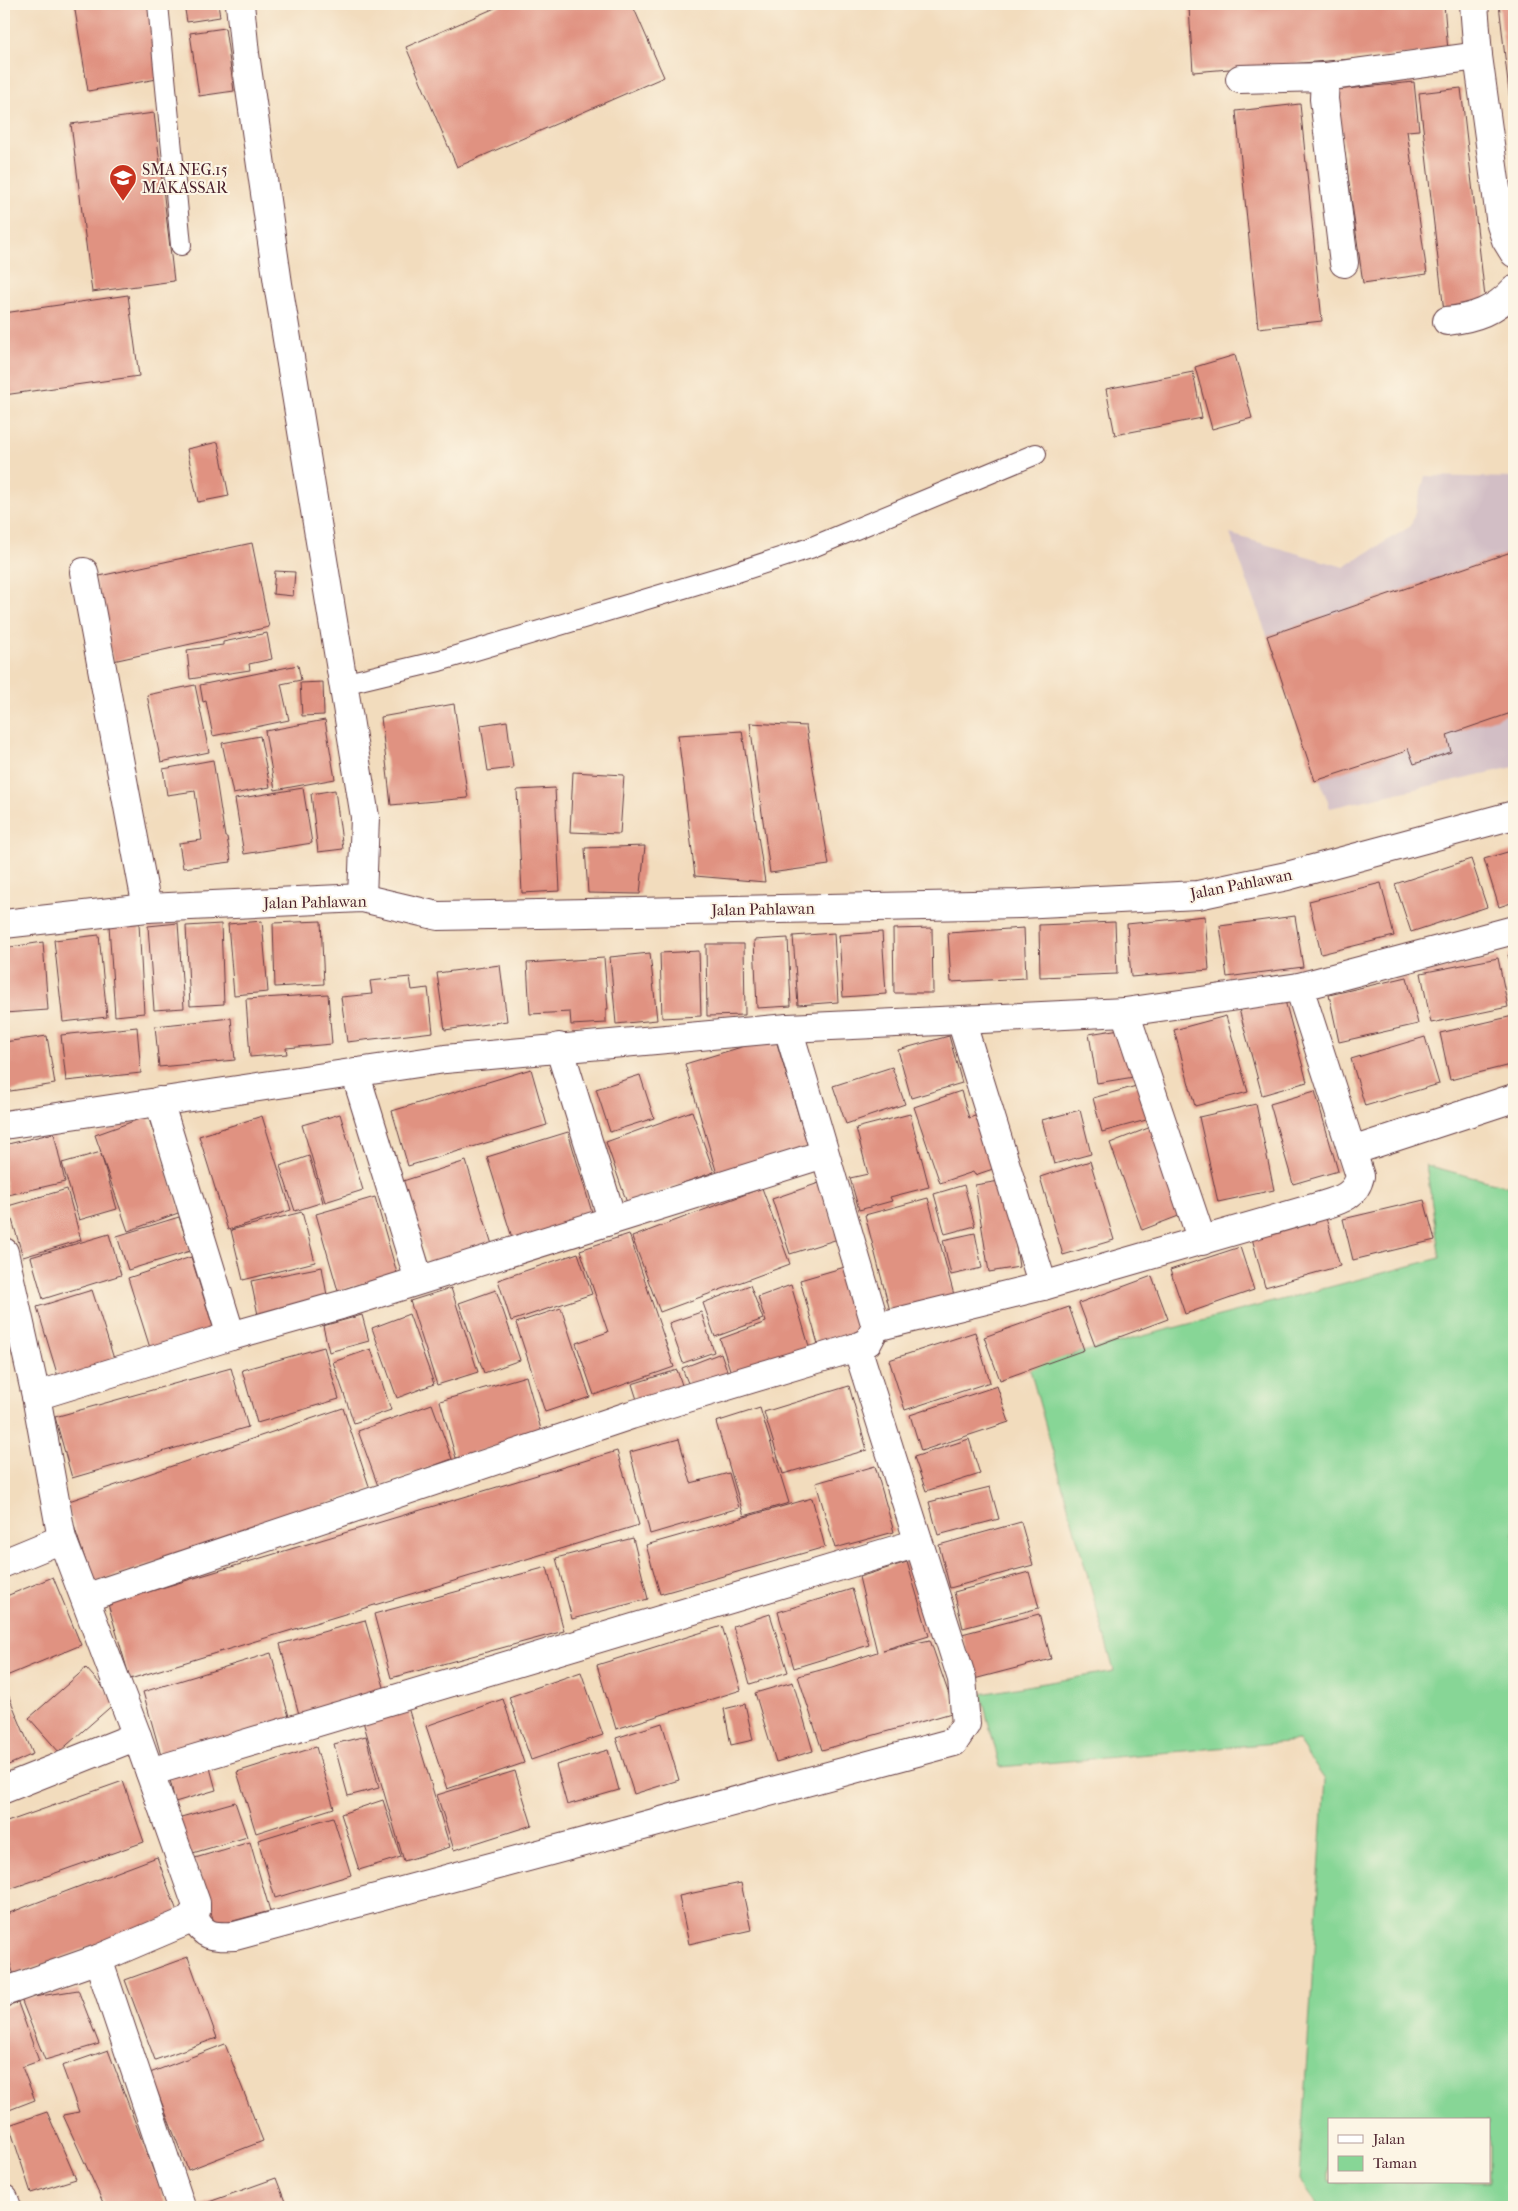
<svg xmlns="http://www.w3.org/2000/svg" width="1518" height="2211" font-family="'IM FELL French Canon',serif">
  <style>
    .industrial { fill: #d2bec5 }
    .green { fill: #87d696; stroke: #687a60; fill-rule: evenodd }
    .building { fill: #e09281 }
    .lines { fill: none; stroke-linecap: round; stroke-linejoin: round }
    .lane-casing { stroke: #633b41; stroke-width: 22 }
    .street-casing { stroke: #633b41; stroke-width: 30 }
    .lane { stroke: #fff; stroke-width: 20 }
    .street { stroke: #fff; stroke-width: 28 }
    .labels { text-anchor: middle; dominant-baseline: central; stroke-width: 4; stroke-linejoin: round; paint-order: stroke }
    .poi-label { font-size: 16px; fill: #4a1f2b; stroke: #fcf5e5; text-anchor: start }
    .street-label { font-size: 16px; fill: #4a1f2b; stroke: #fcf5e5 }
  </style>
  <rect width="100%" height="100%" fill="#fcf5e5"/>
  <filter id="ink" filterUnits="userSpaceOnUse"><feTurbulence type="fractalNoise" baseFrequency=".02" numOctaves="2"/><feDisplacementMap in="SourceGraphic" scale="10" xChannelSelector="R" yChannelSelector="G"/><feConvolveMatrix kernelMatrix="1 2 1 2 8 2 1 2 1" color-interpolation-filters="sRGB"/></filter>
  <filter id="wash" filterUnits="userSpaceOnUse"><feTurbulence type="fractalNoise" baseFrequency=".0096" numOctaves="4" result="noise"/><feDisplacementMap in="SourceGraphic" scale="20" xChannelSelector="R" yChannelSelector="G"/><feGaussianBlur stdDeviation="1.12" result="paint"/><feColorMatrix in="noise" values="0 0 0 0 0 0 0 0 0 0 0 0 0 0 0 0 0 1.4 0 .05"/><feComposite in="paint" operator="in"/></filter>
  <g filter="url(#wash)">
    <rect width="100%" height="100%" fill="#f2dcbd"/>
    <polygon class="industrial" points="1425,476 1514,478 1514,767 1330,808 1230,534 1344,567 1411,526"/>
    <path class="green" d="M 1426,1165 L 1514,1188 L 1514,2207 L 1319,2207 L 1299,2179 L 1325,1780 L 1298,1741 L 1000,1767 L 981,1694 L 1114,1671 L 1029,1366 L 1440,1258 ZM 1329,2120 L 1489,2120 L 1489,2182 L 1329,2182 Z"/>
    <g id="blocks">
      <g class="building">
        <polygon points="74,4 151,4 163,78 88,91"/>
        <polygon points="184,4 218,4 220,17 187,22"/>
        <polygon points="504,4 632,4 664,77 457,167 406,47"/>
        <polygon points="1236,4 1444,4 1448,51 1193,72 1189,7"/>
        <polygon points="1499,4 1514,4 1514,128 1513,128"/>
        <polygon points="225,28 234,91 199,96 190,33"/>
        <polygon points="1414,82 1419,130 1407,131 1427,274 1363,283 1336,90"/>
        <polygon points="1461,88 1486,306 1444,312 1419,93"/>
        <polygon points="1300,104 1322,321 1258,328 1236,111"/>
        <polygon points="154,113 174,281 92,292 71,124"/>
        <polygon points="128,295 139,376 4,395 4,313"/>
        <polygon points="1235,355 1252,418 1212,429 1195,367"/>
        <polygon points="1193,372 1202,418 1115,435 1106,389"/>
        <polygon points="218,442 229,496 198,502 187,449"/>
        <polygon points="252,543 269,627 113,661 95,577"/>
        <polygon points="1514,551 1514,712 1447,735 1451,752 1414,764 1408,748 1404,752 1315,781 1267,636"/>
        <polygon points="275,571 295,572 293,596 273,594"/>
        <polygon points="267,633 272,659 249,664 250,670 190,679 187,650 223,645 223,642"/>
        <polygon points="298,665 301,680 281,684 289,720 213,736 206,701 203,702 200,685"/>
        <polygon points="323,682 324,715 302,716 300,683"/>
        <polygon points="195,685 209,752 161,762 147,695"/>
        <polygon points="454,704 468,798 391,805 381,717"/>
        <polygon points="325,720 335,779 275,790 265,731"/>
        <polygon points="507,721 513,768 488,771 481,725"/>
        <polygon points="750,723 806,726 829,865 770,873"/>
        <polygon points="742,731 765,882 695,876 678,735"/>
        <polygon points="260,736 270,787 233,794 222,743"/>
        <polygon points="213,760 225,837 227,837 231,862 183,868 179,843 202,840 195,791 167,795 163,769"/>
        <polygon points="573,772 624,775 620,834 570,832"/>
        <polygon points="303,788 312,843 244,854 235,799"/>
        <polygon points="555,788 560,891 522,893 517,790"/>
        <polygon points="335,790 343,849 318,852 311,794"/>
        <polygon points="645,846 640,894 588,893 585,848"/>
        <polygon points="1514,850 1514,902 1499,907 1484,859"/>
        <polygon points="1471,859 1487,907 1411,932 1395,884"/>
        <polygon points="1381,883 1394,936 1321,954 1309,901"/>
        <polygon points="1205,916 1209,970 1131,977 1127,924"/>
        <polygon points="1295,916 1303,967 1227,977 1220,926"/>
        <polygon points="262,921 268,992 234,995 228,924"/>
        <polygon points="321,921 324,984 275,987 273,923"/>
        <polygon points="1115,922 1117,974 1040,977 1039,925"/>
        <polygon points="139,923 144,1013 115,1016 109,925"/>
        <polygon points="178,923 184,1008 154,1010 148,926"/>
        <polygon points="221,924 224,1004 190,1006 186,926"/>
        <polygon points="932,928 933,993 894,993 893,929"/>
        <polygon points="1024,928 1026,978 951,982 948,933"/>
        <polygon points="882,932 886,994 843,997 839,935"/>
        <polygon points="834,933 838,1002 798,1005 793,936"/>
        <polygon points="99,935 107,1017 63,1022 54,940"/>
        <polygon points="788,938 791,1006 757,1008 754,940"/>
        <polygon points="43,942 48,1010 4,1013 4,948"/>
        <polygon points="706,944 744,944 745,1015 707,1016"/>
        <polygon points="699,951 701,1016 662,1018 660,953"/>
        <polygon points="650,953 657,1020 616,1024 610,957"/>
        <polygon points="1514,953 1514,974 1508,955"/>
        <polygon points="604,958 608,1009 606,1009 606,1023 571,1025 570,1012 530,1014 527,963"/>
        <polygon points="1498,958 1508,1007 1431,1023 1421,973"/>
        <polygon points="500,965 507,1021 445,1030 437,973"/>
        <polygon points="410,977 412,990 428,988 433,1032 347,1042 341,997 372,994 370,981"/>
        <polygon points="1407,977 1418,1024 1339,1042 1329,995"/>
        <polygon points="328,994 332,1044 286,1048 287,1054 250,1057 246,999"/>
        <polygon points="1284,997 1307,1082 1262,1095 1239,1009"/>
        <polygon points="1226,1016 1248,1092 1195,1106 1174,1030"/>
        <polygon points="1513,1016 1514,1064 1450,1080 1440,1033"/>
        <polygon points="231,1018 235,1060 159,1067 155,1026"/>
        <polygon points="137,1027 141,1073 66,1081 61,1035"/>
        <polygon points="1126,1028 1134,1077 1097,1083 1089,1034"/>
        <polygon points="47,1036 55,1084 4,1092 4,1042"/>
        <polygon points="949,1036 962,1083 911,1098 898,1050"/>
        <polygon points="775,1037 808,1147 717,1174 685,1064"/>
        <polygon points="1425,1037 1439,1084 1365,1106 1351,1059"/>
        <polygon points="892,1067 905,1104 846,1124 833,1086"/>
        <polygon points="531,1069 547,1125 408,1166 392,1111"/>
        <polygon points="640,1075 654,1118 610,1132 596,1089"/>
        <polygon points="1140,1085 1150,1119 1102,1132 1093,1098"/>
        <polygon points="961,1091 969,1118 981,1114 999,1167 975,1175 973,1172 940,1183 914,1107"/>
        <polygon points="1315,1091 1338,1171 1293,1184 1270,1104"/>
        <polygon points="1256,1104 1274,1190 1218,1202 1199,1117"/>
        <polygon points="1080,1110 1091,1154 1054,1164 1042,1120"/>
        <polygon points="692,1111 714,1172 627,1203 606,1142"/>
        <polygon points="340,1114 363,1190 325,1202 302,1125"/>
        <polygon points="910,1114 929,1187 890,1197 892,1201 859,1210 850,1178 868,1174 856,1128"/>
        <polygon points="148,1116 181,1212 128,1231 101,1154 117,1209 79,1220 62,1163 101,1152 95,1135"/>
        <polygon points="262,1116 291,1210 228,1230 199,1136"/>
        <polygon points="1156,1125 1189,1212 1142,1230 1110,1143"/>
        <polygon points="568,1132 594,1219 514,1244 487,1157"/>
        <polygon points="54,1133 65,1182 8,1195 4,1177 4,1145"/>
        <polygon points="309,1156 323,1202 295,1211 280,1166"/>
        <polygon points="466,1161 494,1251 431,1271 403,1181"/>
        <polygon points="1090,1161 1114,1240 1063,1255 1040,1177"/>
        <polygon points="1006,1180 1019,1267 989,1272 975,1185"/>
        <polygon points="819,1183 838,1239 790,1254 772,1199"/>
        <polygon points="964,1185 975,1226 945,1234 934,1194"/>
        <polygon points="762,1188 790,1264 660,1312 632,1237"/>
        <polygon points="67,1189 81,1240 23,1257 8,1206"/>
        <polygon points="375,1197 397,1273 338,1291 316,1214"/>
        <polygon points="928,1198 954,1295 890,1311 865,1215"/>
        <polygon points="1424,1200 1435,1240 1353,1260 1343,1219"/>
        <polygon points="302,1212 315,1262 243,1280 231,1230"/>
        <polygon points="179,1217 190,1251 128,1270 117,1236"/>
        <polygon points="1326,1218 1340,1266 1265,1287 1252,1238"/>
        <polygon points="975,1233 982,1268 951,1275 943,1240"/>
        <polygon points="109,1234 121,1275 43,1299 31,1257"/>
        <polygon points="629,1234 674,1367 594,1395 576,1343 608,1332 580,1250"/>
        <polygon points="1240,1247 1254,1290 1185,1314 1170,1270"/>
        <polygon points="578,1253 592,1294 511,1321 498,1280"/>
        <polygon points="191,1257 214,1330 151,1351 128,1278"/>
        <polygon points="322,1267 328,1301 258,1315 251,1281"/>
        <polygon points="845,1267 866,1341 821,1355 800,1280"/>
        <polygon points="1152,1276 1168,1319 1095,1346 1079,1303"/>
        <polygon points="750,1285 763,1319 715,1337 703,1303"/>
        <polygon points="791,1285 811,1353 733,1379 720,1339 766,1322 758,1297"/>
        <polygon points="451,1288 478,1372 437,1385 410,1301"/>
        <polygon points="92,1290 115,1362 59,1380 37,1307"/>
        <polygon points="496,1290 520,1360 484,1373 459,1303"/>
        <polygon points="1069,1307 1084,1350 1000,1380 984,1337"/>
        <polygon points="561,1308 590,1397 545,1412 516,1323"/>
        <polygon points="701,1312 714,1352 683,1363 669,1323"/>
        <polygon points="409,1314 434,1384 397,1398 372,1328"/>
        <polygon points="362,1315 369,1341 329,1352 323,1326"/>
        <polygon points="975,1332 990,1382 905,1410 889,1360"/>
        <polygon points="324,1347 339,1399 257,1423 242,1370"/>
        <polygon points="371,1349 391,1410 354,1423 333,1362"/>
        <polygon points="721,1353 730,1379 692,1393 682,1368"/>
        <polygon points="231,1368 248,1427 72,1478 55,1417"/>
        <polygon points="677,1370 685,1394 640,1409 632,1384"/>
        <polygon points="526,1376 542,1433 456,1458 440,1401"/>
        <polygon points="849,1386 867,1450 783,1474 764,1412"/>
        <polygon points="997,1386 1009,1422 921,1451 910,1415"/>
        <polygon points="432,1404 452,1459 378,1486 358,1431"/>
        <polygon points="343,1408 370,1489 93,1583 66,1502"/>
        <polygon points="760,1408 789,1503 744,1516 716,1422"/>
        <polygon points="679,1439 691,1483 729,1473 739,1508 650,1534 630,1452"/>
        <polygon points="969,1439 980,1474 926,1491 914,1457"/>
        <polygon points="617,1451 639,1525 130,1679 108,1604"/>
        <polygon points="875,1466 894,1532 835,1548 816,1483"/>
        <polygon points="990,1487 999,1519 938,1535 929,1502"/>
        <polygon points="812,1498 825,1547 660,1594 646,1545"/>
        <polygon points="1021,1522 1033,1565 950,1588 939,1545"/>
        <polygon points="633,1538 648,1599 572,1619 556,1558"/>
        <polygon points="907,1562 929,1636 883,1650 930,1640 955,1712 822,1750 798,1676 832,1667 877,1652 859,1577"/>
        <polygon points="547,1567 564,1631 391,1678 374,1614"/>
        <polygon points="1029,1572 1039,1608 963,1628 954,1592"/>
        <polygon points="53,1577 81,1645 4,1677 4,1597"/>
        <polygon points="852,1589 869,1645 794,1668 778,1612"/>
        <polygon points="770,1614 788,1672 750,1684 733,1626"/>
        <polygon points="1039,1614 1051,1659 974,1679 962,1634"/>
        <polygon points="365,1620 386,1694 300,1718 280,1644"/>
        <polygon points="722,1626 741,1690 616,1729 597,1665"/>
        <polygon points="271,1653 290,1720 162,1759 143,1692"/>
        <polygon points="86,1668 116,1702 59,1752 29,1718"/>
        <polygon points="581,1672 603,1735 531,1760 509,1697"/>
        <polygon points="793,1682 813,1751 776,1762 755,1693"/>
        <polygon points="7,1692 33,1754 4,1767 4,1694"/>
        <polygon points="503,1699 524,1763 447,1789 426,1726"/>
        <polygon points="407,1704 450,1847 404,1861 362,1718"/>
        <polygon points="745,1704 753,1740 731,1745 724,1709"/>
        <polygon points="662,1723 679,1780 634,1794 616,1738"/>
        <polygon points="366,1736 379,1788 348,1796 334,1744"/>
        <polygon points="316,1747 334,1808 256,1833 237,1772"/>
        <polygon points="608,1750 619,1790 567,1805 556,1765"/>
        <polygon points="209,1764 216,1790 175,1802 169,1775"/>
        <polygon points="515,1771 532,1825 454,1850 437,1795"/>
        <polygon points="123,1781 144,1842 4,1891 4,1823"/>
        <polygon points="383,1800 401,1857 359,1870 341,1814"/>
        <polygon points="235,1802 247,1837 186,1855 174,1819"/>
        <polygon points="333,1817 351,1875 275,1898 258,1840"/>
        <polygon points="250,1842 270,1911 215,1926 195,1858"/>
        <polygon points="157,1857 178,1914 14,1975 4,1946 4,1915"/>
        <polygon points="741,1883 751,1930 689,1944 679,1896"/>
        <polygon points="188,1957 217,2038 155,2060 125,1980"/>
        <polygon points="78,1990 99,2044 45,2060 21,1999"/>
        <polygon points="18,2003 39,2061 22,2067 35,2100 4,2112 4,2008"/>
        <polygon points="225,2044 263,2141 188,2170 150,2073"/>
        <polygon points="108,2050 167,2207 105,2207 63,2115 79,2112 62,2066"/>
        <polygon points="47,2112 76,2179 31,2193 9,2125"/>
        <polygon points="276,2178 287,2207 195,2207"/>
      </g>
    </g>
  </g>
  <g filter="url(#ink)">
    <use href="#blocks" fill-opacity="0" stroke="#633b41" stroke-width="1"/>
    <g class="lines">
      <defs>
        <g id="lane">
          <polyline points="158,4 181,245"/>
          <polyline points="343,684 439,661 734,573 810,548 1036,454"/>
        </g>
        <g id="street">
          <polyline points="240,4 245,54 278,284 365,817 362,898"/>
          <polyline points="1474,4 1478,56 1501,225 1506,240 1514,253"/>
          <polyline points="1240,79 1325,77"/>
          <polyline points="1344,263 1324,99 1325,77 1478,56"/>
          <path d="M 1447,321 C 1474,318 1495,311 1514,290"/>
          <polyline points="84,572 147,908"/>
          <polyline points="4,924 147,908 362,898 438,916 1020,904 1198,895 1287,876 1514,815"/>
          <polyline points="1125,1012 1202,1241"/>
          <polyline points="961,1020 1125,1012 1299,987 1514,930"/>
          <polyline points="559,1047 612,1219"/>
          <polyline points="355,1072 419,1280"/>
          <polyline points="159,1101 231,1336"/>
          <polyline points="4,1125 445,1059 788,1028 961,1020 1043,1286"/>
          <polyline points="1352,1151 1514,1098"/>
          <polyline points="4,1252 36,1396 62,1539 137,1736 196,1903 196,1911 187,1921 98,1959 4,1992"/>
          <path d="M 876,1327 L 1043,1286 L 1324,1205 C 1341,1200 1356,1195 1360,1176 L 1299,987"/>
          <polyline points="36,1396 231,1336 341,1305 824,1154"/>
          <polyline points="4,1563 62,1539"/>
          <polyline points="85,1598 631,1415 857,1347"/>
          <polyline points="150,1772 918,1543"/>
          <polyline points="4,1789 137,1736"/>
          <path d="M 193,1916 C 204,1937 212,1937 235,1936 L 954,1742 L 966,1724 L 962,1679 L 857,1347 L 868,1342 L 876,1327 L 788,1028"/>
          <polyline points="98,1959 181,2207"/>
          <polyline points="4,2199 7,2207"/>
        </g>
      </defs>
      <use href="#lane" class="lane-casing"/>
      <use href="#street" class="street-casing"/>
      <use href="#lane" class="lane"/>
      <use href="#street" class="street"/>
    </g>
  </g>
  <defs>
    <symbol id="school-pin" viewBox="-11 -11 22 30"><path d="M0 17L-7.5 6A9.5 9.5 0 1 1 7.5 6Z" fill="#c8321e" stroke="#fcf5e5"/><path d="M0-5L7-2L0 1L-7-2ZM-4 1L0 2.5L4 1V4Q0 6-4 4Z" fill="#fff"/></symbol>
  </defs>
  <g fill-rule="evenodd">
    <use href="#school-pin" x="107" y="162" width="32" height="43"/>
  </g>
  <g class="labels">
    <g class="poi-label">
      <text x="142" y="169">SMA NEG.15<tspan x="142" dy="18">MAKASSAR</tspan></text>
    </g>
    <g class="street-label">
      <text transform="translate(1241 884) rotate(-11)">Jalan Pahlawan</text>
      <text transform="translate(315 902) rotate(-1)">Jalan Pahlawan</text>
      <text transform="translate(763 909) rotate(-1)">Jalan Pahlawan</text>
    </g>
  </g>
  <rect width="1518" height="2211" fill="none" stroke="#fcf5e5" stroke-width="20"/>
  <rect x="1328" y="2118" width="162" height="65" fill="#fcf5e5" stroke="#b59f9b"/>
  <rect x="1338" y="2135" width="25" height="8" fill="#ffffff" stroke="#b59f9b"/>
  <text x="1373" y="2144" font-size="15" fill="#4a1f2b">Jalan</text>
  <rect x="1338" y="2156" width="25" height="15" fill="#87d696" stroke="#b59f9b"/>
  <text x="1373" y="2168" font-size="15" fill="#4a1f2b">Taman</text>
</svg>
